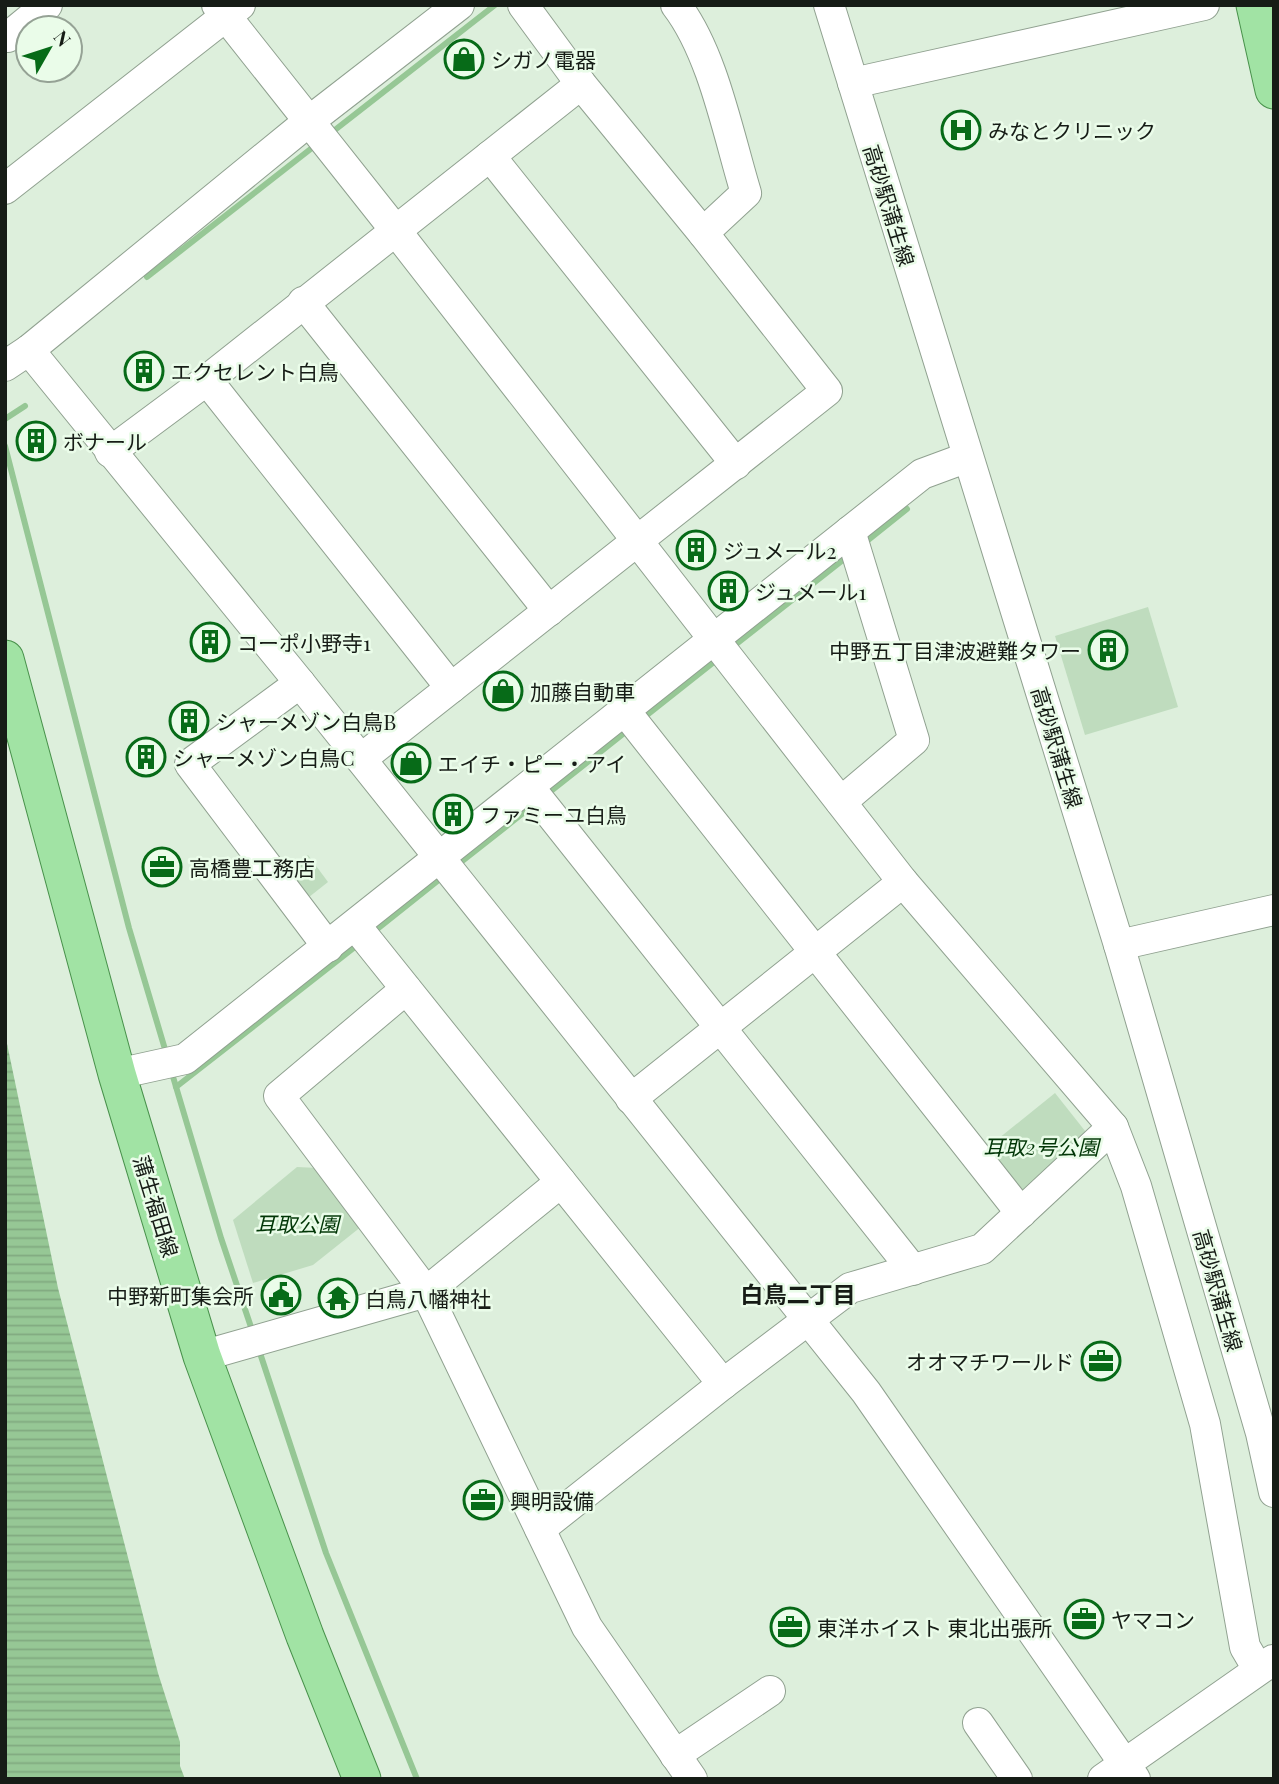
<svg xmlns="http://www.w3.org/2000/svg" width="1279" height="1784" font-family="'Playfair Display','Noto Sans JP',serif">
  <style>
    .green { fill: #bfdcbe }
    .water { fill: url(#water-rules) }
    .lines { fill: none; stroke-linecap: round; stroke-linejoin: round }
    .stream { stroke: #96c795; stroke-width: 6 }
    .minor-casing { stroke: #90a190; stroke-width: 32 }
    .major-casing { stroke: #48914b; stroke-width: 39 }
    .minor { stroke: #fff; stroke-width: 30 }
    .major { stroke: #a1e3a4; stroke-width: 37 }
    .labels { text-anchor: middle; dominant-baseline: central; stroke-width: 5; stroke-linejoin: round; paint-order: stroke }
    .poi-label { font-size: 21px; fill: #161c16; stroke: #eafce9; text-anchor: start }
    .street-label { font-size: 21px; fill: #161c16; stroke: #eafce9 }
    .park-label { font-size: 21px; font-style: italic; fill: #003606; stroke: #eafce9 }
    .neighbourhood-label { font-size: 23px; font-weight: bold; fill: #161c16; stroke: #eafce9 }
  </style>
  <defs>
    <pattern id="water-rules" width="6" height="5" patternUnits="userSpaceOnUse" patternTransform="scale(1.75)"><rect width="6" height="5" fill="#96c795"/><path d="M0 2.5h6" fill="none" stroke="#81aa80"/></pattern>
  </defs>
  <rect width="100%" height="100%" fill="#ddefdc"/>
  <g class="green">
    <polygon points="1148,607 1178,707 1085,735 1055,636"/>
    <polygon points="308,855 328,882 304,901 284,876"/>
    <polygon points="1055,1093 1093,1141 1026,1204 983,1151"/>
    <polygon points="297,1167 318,1168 362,1226 313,1265 253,1283 233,1220"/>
  </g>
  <polygon class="water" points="5,1034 58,1288 158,1673 180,1742 180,1766 185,1779 5,1779"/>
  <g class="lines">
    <g class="stream">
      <polyline points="331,133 495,5"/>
      <polyline points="147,277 317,144"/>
      <polyline points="5,419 25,406"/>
      <polyline points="5,446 129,928 167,1056"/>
      <polyline points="862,545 907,509"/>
      <polyline points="730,649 848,556"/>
      <polyline points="642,719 719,658"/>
      <polyline points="546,795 628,730"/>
      <polyline points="456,866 532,806"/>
      <polyline points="371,934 445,875"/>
      <polyline points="171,1070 221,1238 253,1333"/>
      <polyline points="176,1087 360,943"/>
      <polyline points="258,1347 326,1553 417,1779"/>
    </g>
    <defs>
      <g id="minor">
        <polyline points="217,5 396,231 903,882 1113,1127 1136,1186 1205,1424 1245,1647 1258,1669"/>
        <path d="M 676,5 C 713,53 728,134 746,193 L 703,233"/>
        <polyline points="829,5 1119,945 1261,1433 1274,1492"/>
        <polyline points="8,37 47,5"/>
        <polyline points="853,83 1204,5"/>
        <polyline points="490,156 736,464"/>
        <polyline points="5,189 240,5"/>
        <polyline points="303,302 549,611"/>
        <polyline points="29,350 300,683 866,1392 1135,1779"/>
        <polyline points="5,366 29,350 308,122 459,5"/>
        <polyline points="207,380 451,688"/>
        <polyline points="110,452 207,380 581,84"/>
        <polyline points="300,683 190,764 328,947"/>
        <polyline points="625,711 1021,1213"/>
        <polyline points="361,759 827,391 703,233 581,84 523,5"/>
        <polyline points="529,787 913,1270"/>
        <polyline points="841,802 914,740 850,531"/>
        <polyline points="355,925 723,1384"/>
        <polyline points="1119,945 1274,910"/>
        <polyline points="406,989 279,1096 426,1292 587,1627 692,1779"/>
        <polyline points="117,1074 185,1059 922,474 968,457"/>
        <polyline points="631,1099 903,882"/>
        <polyline points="202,1356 426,1292 561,1182"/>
        <polyline points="540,1529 723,1384 850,1288 982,1249 1113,1127"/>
        <polyline points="978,1723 1017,1779"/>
        <polyline points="675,1755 770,1691"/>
        <polyline points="1103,1779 1273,1660"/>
      </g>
      <g id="major">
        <polyline points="1255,5 1274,90"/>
        <polyline points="5,659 117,1074 202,1356 305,1636 362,1779"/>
      </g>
    </defs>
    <use href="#minor" class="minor-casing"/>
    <use href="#major" class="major-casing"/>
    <use href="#minor" class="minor"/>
    <use href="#major" class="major"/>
  </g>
  <defs>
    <symbol id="shop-ring" viewBox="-11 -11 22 22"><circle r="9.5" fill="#eafce9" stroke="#076b18" stroke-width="1.5"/><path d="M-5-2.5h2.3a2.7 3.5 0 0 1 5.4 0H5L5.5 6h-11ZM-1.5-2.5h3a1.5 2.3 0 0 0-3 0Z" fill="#076b18"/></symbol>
    <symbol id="hospital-ring" viewBox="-11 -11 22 22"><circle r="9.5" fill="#eafce9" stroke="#076b18" stroke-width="1.5"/><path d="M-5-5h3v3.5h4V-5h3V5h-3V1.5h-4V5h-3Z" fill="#076b18"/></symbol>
    <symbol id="building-ring" viewBox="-11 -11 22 22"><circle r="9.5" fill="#eafce9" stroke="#076b18" stroke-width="1.5"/><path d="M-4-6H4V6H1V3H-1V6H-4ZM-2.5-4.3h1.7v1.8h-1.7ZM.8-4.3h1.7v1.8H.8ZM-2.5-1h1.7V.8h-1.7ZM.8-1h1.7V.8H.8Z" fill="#076b18"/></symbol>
    <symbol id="office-ring" viewBox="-11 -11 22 22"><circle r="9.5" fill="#eafce9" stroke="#076b18" stroke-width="1.5"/><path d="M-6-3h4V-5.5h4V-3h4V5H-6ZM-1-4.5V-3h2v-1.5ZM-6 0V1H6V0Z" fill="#076b18"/></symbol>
    <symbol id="civic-ring" viewBox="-11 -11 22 22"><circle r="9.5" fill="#eafce9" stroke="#076b18" stroke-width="1.5"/><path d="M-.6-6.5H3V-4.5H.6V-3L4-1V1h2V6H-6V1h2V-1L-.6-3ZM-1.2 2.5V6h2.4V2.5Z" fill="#076b18"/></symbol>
    <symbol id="temple-ring" viewBox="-11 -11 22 22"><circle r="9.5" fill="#eafce9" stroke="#076b18" stroke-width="1.5"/><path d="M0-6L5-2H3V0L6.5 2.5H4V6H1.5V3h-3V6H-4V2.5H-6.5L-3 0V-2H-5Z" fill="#076b18"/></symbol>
  </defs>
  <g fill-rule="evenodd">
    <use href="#shop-ring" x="442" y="37" width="44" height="44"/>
    <use href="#hospital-ring" x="939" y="108" width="44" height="44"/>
    <use href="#building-ring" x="122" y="349" width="44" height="44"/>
    <use href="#building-ring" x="14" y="419" width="44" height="44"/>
    <use href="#building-ring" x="674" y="528" width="44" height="44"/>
    <use href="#building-ring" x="706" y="569" width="44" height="44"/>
    <use href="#building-ring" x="188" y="620" width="44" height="44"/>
    <use href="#building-ring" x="1086" y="628" width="44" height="44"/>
    <use href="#shop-ring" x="481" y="669" width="44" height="44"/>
    <use href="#building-ring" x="167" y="699" width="44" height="44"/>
    <use href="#building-ring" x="124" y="735" width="44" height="44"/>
    <use href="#shop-ring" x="389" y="741" width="44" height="44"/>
    <use href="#building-ring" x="431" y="792" width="44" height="44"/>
    <use href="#office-ring" x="140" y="845" width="44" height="44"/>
    <use href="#civic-ring" x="259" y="1273" width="44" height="44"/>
    <use href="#temple-ring" x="316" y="1276" width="44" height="44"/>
    <use href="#office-ring" x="1079" y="1339" width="44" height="44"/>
    <use href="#office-ring" x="461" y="1478" width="44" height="44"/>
    <use href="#office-ring" x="1062" y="1597" width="44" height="44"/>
    <use href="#office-ring" x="768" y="1605" width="44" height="44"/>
  </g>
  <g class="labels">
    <g class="poi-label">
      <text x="491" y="59">シガノ電器</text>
      <text x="988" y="130">みなとクリニック</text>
      <text x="171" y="371">エクセレント白鳥</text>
      <text x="63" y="441">ボナール</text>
      <text x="723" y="550">ジュメール2</text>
      <text x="755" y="591">ジュメール1</text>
      <text x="237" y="642">コーポ小野寺1</text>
      <text x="1081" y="650" text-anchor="end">中野五丁目津波避難タワー</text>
      <text x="530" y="691">加藤自動車</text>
      <text x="216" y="721">シャーメゾン白鳥B</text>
      <text x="173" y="757">シャーメゾン白鳥C</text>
      <text x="438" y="763">エイチ・ピー・アイ</text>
      <text x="480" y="814">ファミーユ白鳥</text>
      <text x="189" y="867">高橋豊工務店</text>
      <text x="254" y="1295" text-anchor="end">中野新町集会所</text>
      <text x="365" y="1298">白鳥八幡神社</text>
      <text x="1074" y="1361" text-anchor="end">オオマチワールド</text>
      <text x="510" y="1500">興明設備</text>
      <text x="1111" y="1619">ヤマコン</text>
      <text x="817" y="1627">東洋ホイスト 東北出張所</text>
    </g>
    <g class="street-label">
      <text transform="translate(890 205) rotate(73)">高砂駅蒲生線</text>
      <text transform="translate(1058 747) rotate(73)">高砂駅蒲生線</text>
      <text transform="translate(157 1206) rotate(73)">蒲生福田線</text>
      <text transform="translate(1219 1290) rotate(74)">高砂駅蒲生線</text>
    </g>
    <g class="park-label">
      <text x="1041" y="1146">耳取2号公園</text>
      <text x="297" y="1223">耳取公園</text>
    </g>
    <g class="neighbourhood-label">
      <text x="798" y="1293">白鳥二丁目</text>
    </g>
  </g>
  <rect width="1279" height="1784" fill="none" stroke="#161c16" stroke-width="14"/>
  <g transform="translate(49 49) rotate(51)"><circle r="33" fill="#eafce9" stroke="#95a295" stroke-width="2"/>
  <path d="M0-5L12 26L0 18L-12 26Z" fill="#076b18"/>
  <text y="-10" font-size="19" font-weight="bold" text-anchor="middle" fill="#161c16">N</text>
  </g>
</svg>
